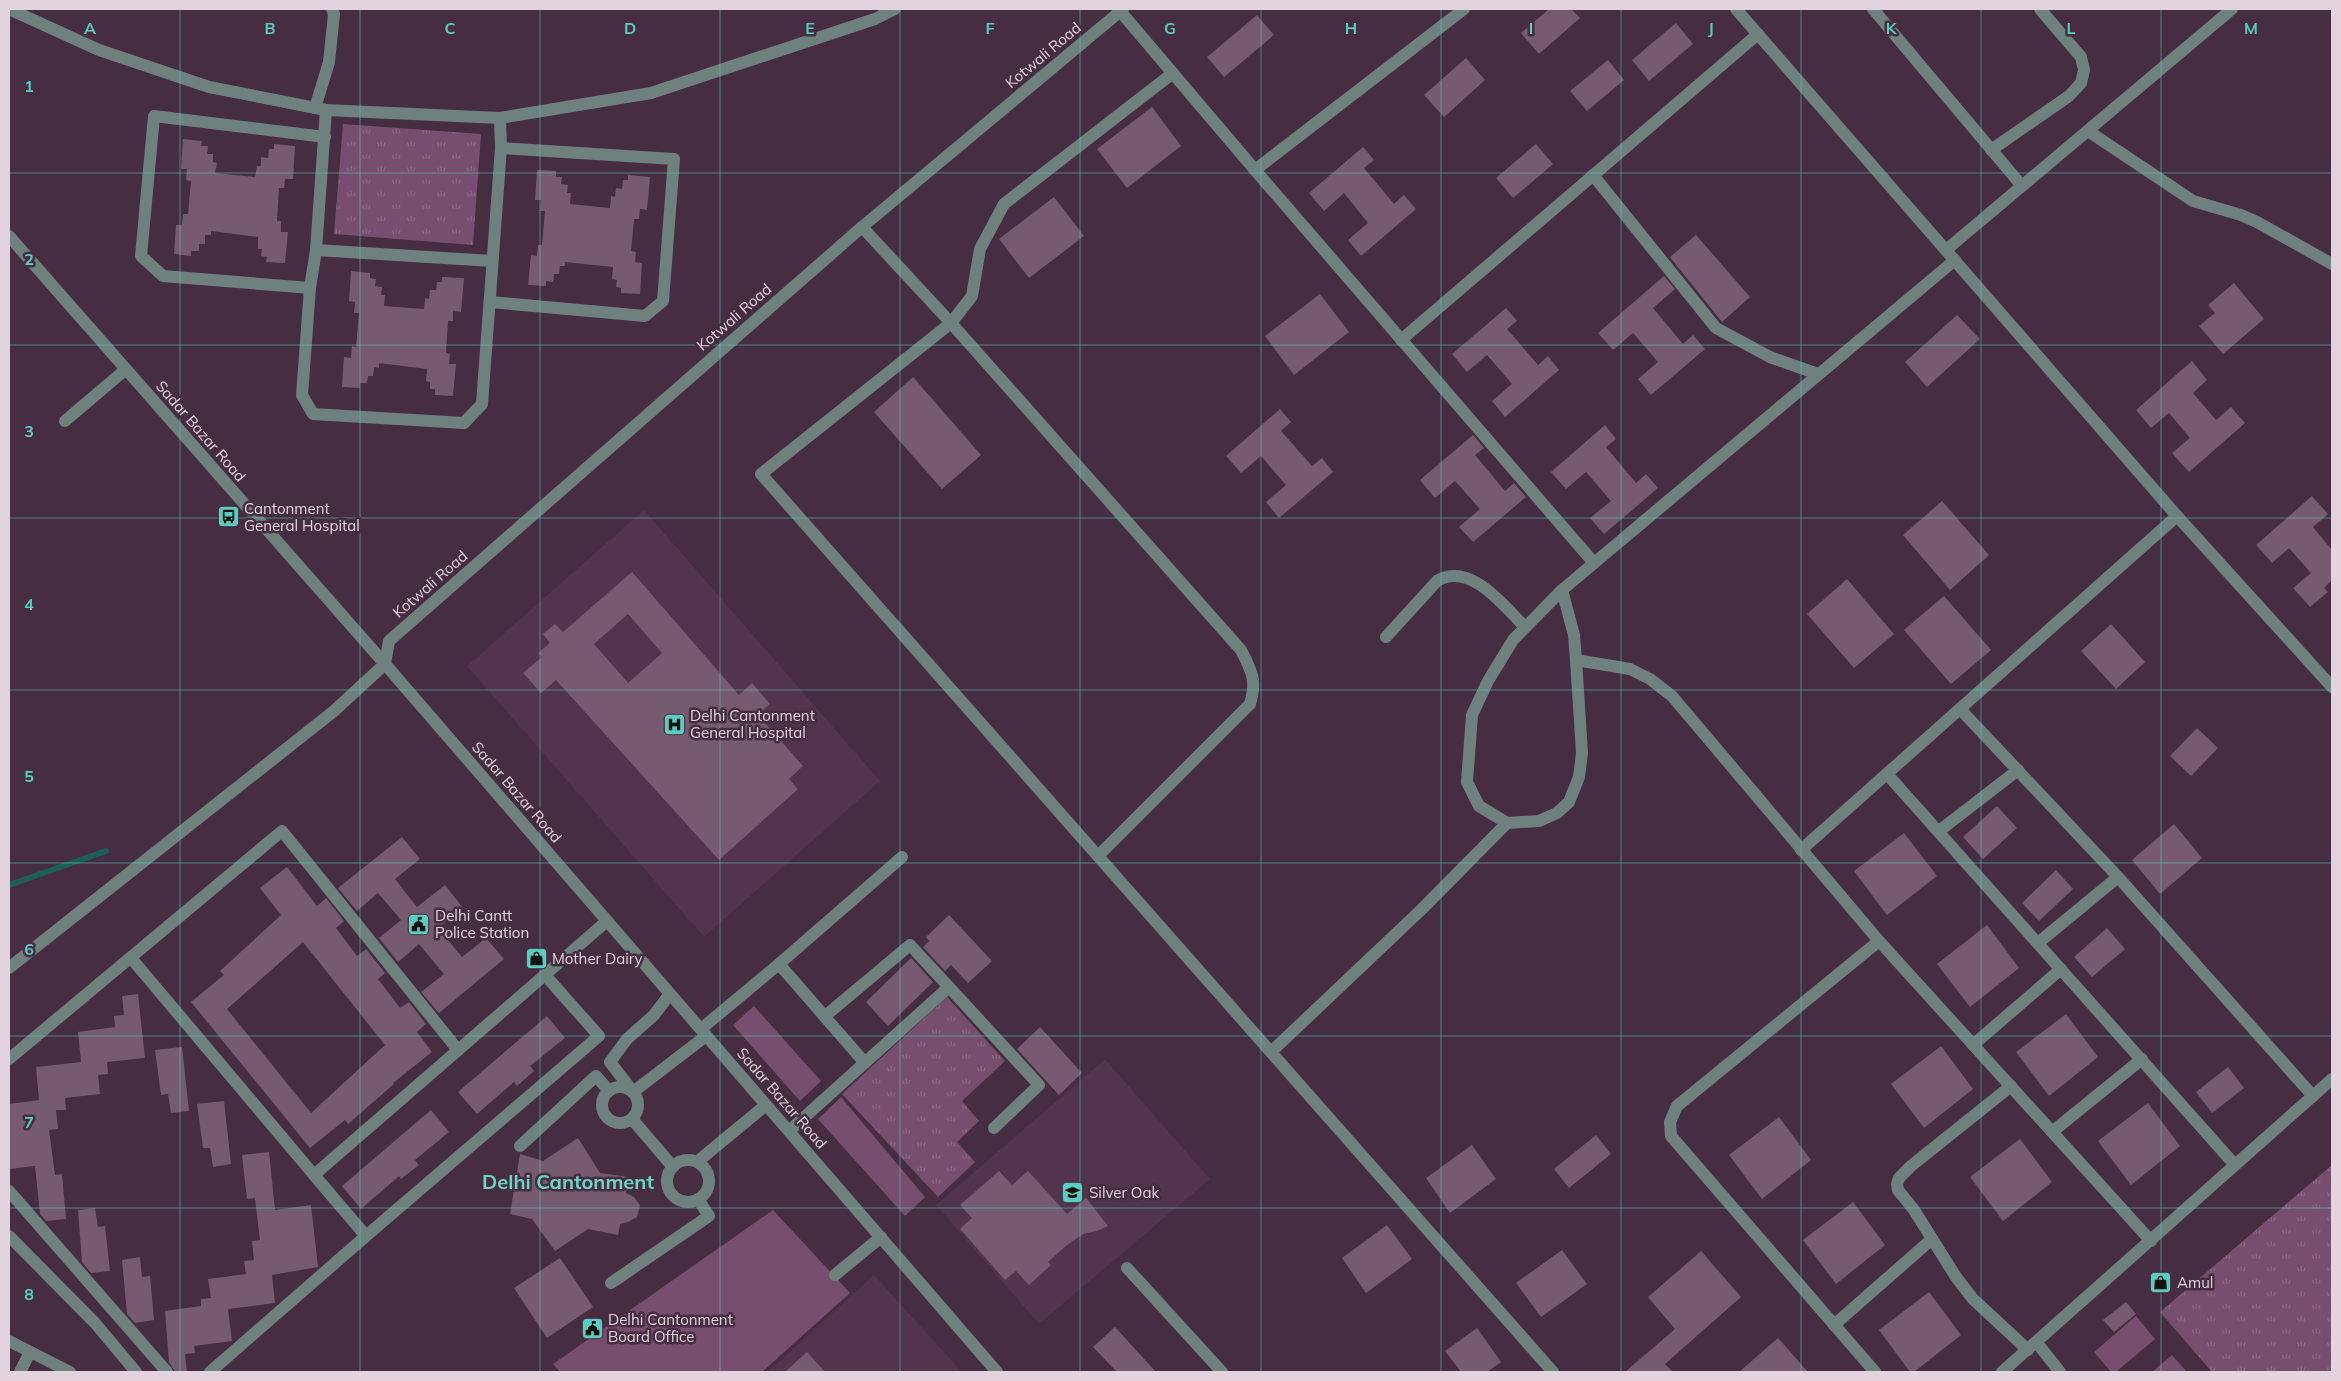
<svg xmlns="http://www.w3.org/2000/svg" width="2341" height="1381" font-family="Mulish,sans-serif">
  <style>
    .built { fill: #52344d }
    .grass { fill: #774e70 }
    .park { fill: url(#park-tufts) }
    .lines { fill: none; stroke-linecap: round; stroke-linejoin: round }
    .stream { stroke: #1d5e57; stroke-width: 6 }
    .building { fill: #765b70; fill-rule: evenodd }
    .minor { stroke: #6f817e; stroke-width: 12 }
    .grid { fill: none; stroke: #58cec1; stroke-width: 1; stroke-opacity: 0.55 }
    .labels { text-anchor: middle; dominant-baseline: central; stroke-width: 5; stroke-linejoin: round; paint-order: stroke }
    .street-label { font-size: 15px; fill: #e3d3df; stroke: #462d41 }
    .poi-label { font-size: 15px; fill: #e3d3df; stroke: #462d41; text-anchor: start }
    .district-label { font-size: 20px; font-weight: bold; fill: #6ad4c7; stroke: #462d41 }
    .grid-label { font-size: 16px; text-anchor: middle; font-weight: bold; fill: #58cec1; stroke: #462d41; stroke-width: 5; stroke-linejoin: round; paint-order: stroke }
  </style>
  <defs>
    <pattern id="park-tufts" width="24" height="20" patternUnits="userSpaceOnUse" patternTransform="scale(1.25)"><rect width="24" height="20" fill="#774e70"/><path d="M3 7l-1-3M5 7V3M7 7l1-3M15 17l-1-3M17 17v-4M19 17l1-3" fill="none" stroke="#8a6784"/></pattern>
  </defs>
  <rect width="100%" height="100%" fill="#462d41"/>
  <g class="built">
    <polygon points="644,510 880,781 704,937 467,666"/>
    <polygon points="1105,1059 1210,1179 1039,1324 936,1205"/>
    <polygon points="874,1275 962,1372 768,1372"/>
  </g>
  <g class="grass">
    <polygon points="754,1006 821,1081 800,1101 733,1025"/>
    <polygon points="841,1097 925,1197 905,1216 818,1119"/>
    <polygon points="773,1210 850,1293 762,1372 560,1372 553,1364"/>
    <polygon points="2136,1316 2155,1339 2116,1372 2111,1372 2094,1352"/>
    <polygon points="2172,1355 2187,1372 2152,1372"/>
  </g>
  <g class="park">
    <polygon points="343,124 481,134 473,245 334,234"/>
    <polygon points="947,997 1005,1061 962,1101 979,1121 957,1142 975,1162 938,1197 842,1094"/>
    <polygon points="2332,1165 2332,1372 2212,1372 2160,1312"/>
  </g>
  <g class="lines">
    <polyline class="stream" points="9,885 106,851"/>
  </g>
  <g class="building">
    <polygon points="1549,9 1571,9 1580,18 1539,54 1521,33"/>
    <polygon points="1257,15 1274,35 1224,77 1207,57"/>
    <polygon points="1676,23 1693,44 1649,81 1632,60"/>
    <polygon points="1466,58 1485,80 1444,117 1424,95"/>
    <polygon points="1608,60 1624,80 1587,111 1570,91"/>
    <polygon points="1152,107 1181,146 1127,188 1097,149"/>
    <polygon points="183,139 202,141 201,146 208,146 207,154 213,154 213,162 217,163 215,173 255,177 257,166 261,166 261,157 268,158 269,149 274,149 274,144 295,146 293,179 285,179 284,188 279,188 277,221 281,221 281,232 288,232 285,263 266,262 267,257 261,256 262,249 258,249 258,237 211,231 211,235 205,235 205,244 199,244 199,251 191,251 191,256 174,254 176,225 182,225 183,214 188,214 191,181 186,180 187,169 181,169"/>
    <polygon points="1536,144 1553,164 1513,198 1496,178"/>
    <polygon points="1363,147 1374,160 1364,168 1394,204 1404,195 1416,209 1361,256 1348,240 1368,223 1344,193 1324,211 1309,193"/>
    <polygon points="537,170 556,171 556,177 562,177 561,184 568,185 567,193 571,193 570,204 610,208 611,196 615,197 616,188 622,189 623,180 628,180 628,175 650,177 647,210 640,209 639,219 634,219 631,251 636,252 635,262 642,263 640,294 621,293 621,288 616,287 617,280 612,279 613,267 565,262 565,266 560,266 559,274 554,274 553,282 546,281 546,286 528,285 531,255 537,256 538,245 542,245 545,211 540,211 541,200 535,200"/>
    <polygon points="1054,197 1084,236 1029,278 999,239"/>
    <polygon points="1696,235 1750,297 1722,322 1670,257"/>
    <polygon points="351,271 370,273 370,278 376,279 375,286 382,287 381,295 385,295 384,306 424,309 425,298 429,299 430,290 436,290 437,282 442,282 442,277 464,278 461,312 453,311 453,321 448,321 446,353 450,354 449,364 456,364 453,396 435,395 435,389 430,389 430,382 426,381 427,369 379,363 379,368 374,367 373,376 368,376 367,383 360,383 360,388 342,387 344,357 351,358 352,346 356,347 359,313 354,313 355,302 349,301"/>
    <polygon points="1664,276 1675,289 1653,308 1683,344 1693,335 1705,349 1651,395 1638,379 1658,362 1633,333 1613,350 1598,333"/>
    <polygon points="2234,283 2264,319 2223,354 2199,326 2215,313 2208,305"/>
    <polygon points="1320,294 1349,332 1294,375 1265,336"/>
    <polygon points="1506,308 1517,321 1507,329 1538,365 1548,356 1559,370 1505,417 1492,401 1512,384 1487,355 1467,372 1452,354"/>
    <polygon points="1957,315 1980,339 1927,387 1905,362"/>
    <polygon points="2192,361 2207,380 2193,393 2216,420 2231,407 2245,423 2189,472 2172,453 2190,438 2169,413 2151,428 2136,410"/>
    <polygon points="913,377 981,455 942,489 874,412"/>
    <polygon points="1280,409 1291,422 1281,431 1312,466 1322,458 1333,472 1279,518 1266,502 1286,485 1261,456 1241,473 1226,456"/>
    <polygon points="1605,425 1616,439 1606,447 1636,483 1646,474 1658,488 1604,534 1590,518 1611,501 1586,472 1566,489 1551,472"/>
    <polygon points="1473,435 1484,448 1475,455 1505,491 1514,483 1526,497 1473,542 1459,527 1480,509 1455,481 1435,498 1420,480"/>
    <polygon points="2312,496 2328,514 2313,527 2332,550 2332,580 2324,588 2328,592 2310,607 2293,588 2311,573 2289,548 2272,563 2256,545"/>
    <polygon points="1942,501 1989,555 1950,590 1903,535"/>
    <path d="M 632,572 L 739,695 L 752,683 L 770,704 L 758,715 L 803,766 L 789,779 L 798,789 L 719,860 L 556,680 L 541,693 L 523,673 L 542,657 L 538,653 L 550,643 L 543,634 L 555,624 L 563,632 ZM 628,614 L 662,653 L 628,683 L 594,644 Z"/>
    <polygon points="1847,579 1894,634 1854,668 1807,614"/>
    <polygon points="1944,596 1991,650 1951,684 1904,630"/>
    <polygon points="2111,624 2145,662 2116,689 2081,651"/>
    <polygon points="2197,728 2218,748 2191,776 2170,756"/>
    <polygon points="1997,806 2017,828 1983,859 1963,837"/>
    <polygon points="2174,824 2202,858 2160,894 2132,860"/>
    <polygon points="1904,833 1937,876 1887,915 1854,871"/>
    <polygon points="402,837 420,859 395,879 417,907 445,885 463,908 438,928 462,957 486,938 504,959 439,1013 421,992 444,974 419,944 398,962 379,938 401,920 378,893 357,911 338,888"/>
    <path d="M 287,867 L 317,906 L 326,898 L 344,921 L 336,928 L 357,956 L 366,949 L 385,973 L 378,979 L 400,1008 L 409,1002 L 426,1024 L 417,1032 L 432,1052 L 393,1083 L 394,1084 L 348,1124 L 345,1120 L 310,1148 L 191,1002 L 224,975 L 220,971 L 281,915 L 260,888 ZM 303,942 L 385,1045 L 311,1113 L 227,1009 Z"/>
    <polygon points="2056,870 2073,889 2039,921 2022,903"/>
    <polygon points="949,915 992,961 968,983 951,965 945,971 923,947 929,941 926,937"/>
    <polygon points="1987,925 2019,968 1970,1007 1937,964"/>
    <polygon points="2107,928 2125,949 2092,977 2074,957"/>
    <polygon points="911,958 933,982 888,1026 866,1002"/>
    <polygon points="138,994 145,1058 107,1062 108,1074 98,1075 100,1094 65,1098 66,1110 56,1110 58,1129 49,1130 55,1175 62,1174 66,1219 46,1221 40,1214 35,1166 9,1169 9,1104 39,1100 36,1067 81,1062 78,1032 115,1027 114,1016 124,1015 122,996"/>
    <polygon points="2066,1014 2098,1057 2049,1096 2016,1052"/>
    <polygon points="547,1016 565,1038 530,1066 534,1071 517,1086 514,1082 477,1114 458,1092"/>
    <polygon points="1040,1027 1082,1073 1059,1095 1017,1049"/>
    <polygon points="1941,1046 1973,1089 1924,1128 1891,1084"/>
    <polygon points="182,1047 189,1111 171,1113 168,1094 161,1095 155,1050"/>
    <polygon points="2228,1067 2244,1088 2212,1113 2196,1092"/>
    <polygon points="224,1101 231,1164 213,1167 210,1148 203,1148 197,1104"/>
    <polygon points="2148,1103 2180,1146 2131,1185 2098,1141"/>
    <polygon points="431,1110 449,1132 415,1160 419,1165 401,1179 399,1176 361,1209 342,1186"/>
    <polygon points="1779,1117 1811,1160 1762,1199 1729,1155"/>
    <polygon points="1596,1135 1611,1154 1569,1188 1554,1169"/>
    <polygon points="578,1138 600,1173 629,1177 626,1193 634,1197 640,1205 637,1217 628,1222 620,1224 618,1235 588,1229 555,1251 532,1219 510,1214 520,1154 543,1161"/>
    <polygon points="2020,1139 2052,1182 2003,1221 1970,1177"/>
    <polygon points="1472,1145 1496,1179 1450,1213 1426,1178"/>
    <polygon points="269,1152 275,1210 311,1205 318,1267 272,1275 275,1303 228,1309 232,1341 194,1346 195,1353 185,1354 187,1372 175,1372 169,1362 165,1311 201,1306 201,1299 211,1298 208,1279 246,1274 244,1261 254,1260 252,1241 260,1240 255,1198 247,1199 242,1155"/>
    <polygon points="999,1171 1012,1185 1028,1171 1067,1214 1086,1198 1108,1226 1097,1231 1083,1234 1067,1245 1048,1262 1051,1265 1029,1285 1016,1271 1005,1280 960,1229 972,1218 960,1205"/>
    <polygon points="1853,1202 1885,1245 1836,1284 1803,1240"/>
    <polygon points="95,1208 98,1227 105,1226 110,1271 91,1273 82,1262 78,1210"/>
    <polygon points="1387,1225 1412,1259 1366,1293 1342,1258"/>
    <polygon points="1562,1250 1587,1284 1541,1317 1516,1283"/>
    <polygon points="1701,1251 1741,1297 1665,1364 1673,1372 1625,1372 1675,1329 1648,1297"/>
    <polygon points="140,1257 142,1277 150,1276 154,1320 135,1323 127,1314 122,1260"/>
    <polygon points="560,1258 593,1307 547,1338 514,1288"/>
    <polygon points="1929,1292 1961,1335 1914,1372 1910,1372 1879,1330"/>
    <polygon points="2126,1302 2136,1314 2114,1332 2103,1320"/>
    <polygon points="1115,1327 1156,1372 1117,1372 1093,1347"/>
    <polygon points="1477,1328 1501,1362 1487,1372 1461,1372 1445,1351"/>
    <polygon points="1778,1338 1808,1372 1739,1372"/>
    <polygon points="807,1352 825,1372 785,1372"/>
  </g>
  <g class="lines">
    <g class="minor">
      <polyline points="9,9 99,50 209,87 326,110 500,118 651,93 875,19 895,9"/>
      <polyline points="1464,9 1255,170 1594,563"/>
      <polyline points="1736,9 2177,516 2332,687"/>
      <polyline points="1873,9 2022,186"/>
      <polyline points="1120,11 1255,170"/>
      <polyline points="1173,73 1004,204 980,249 972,296 951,323 761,474 1553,1372"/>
      <polyline points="315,108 329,62 334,14 332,9"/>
      <polyline points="326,110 316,250 310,288 302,395 313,414 464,423 482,404 501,148 500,118"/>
      <polyline points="2088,131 2193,201 2241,215 2257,222 2332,264"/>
      <polyline points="1991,150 2069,96 2081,83 2084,70 2081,57 2040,9"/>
      <polyline points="1593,175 1716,328 1770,357 1818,374"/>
      <path d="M 862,227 L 951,323 L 1241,650 C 1252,672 1257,680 1250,704 L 1098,856"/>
      <polyline points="9,236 385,664 997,1372"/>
      <polyline points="316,250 492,261"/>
      <polyline points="1946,250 2232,9"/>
      <polyline points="310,288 163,276 141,256 154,116 325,137"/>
      <polyline points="490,302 645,316 663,301 674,159 501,148"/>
      <polyline points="1401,340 1758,34"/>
      <polyline points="65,421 125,370"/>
      <polyline points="1562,590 1574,635 1576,660 1582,753 1579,777 1569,802 1557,813 1539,821 1507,823 1479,806 1467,782 1472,715 1488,681 1513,640 1562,590 1955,260"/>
      <path d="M 1386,637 L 1437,581 C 1470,561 1504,606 1525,627"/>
      <polyline points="1576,660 1630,669 1650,679 1672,696 1879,941 2151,1241"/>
      <polyline points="385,664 389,641 862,227 1123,9"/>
      <polyline points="1960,709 2118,877 2313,1096"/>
      <polyline points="1887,774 2235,1165"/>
      <polyline points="1939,831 2018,770"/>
      <polyline points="1801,850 2177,516"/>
      <polyline points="2038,943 2118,877"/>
      <polyline points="131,958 314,1175"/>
      <polyline points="779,964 902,857"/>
      <polyline points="9,968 334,711 385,664"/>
      <polyline points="670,994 654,1015 627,1039 610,1062 633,1092 706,1036"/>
      <polyline points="825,1016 910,945 949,987"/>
      <polyline points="701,1029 779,964 865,1063"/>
      <polyline points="1973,1045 2061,969"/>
      <polyline points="1271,1052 1422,909 1507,823"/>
      <polyline points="9,1059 282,831 458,1050"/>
      <polyline points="2011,1086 1911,1166 1899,1178 1897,1184 1898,1190 1914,1210 1956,1277 1973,1299 2028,1350"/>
      <circle cx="620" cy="1105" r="18"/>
      <polyline points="632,1119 673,1167"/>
      <polyline points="789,1131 949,987 1039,1085 994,1128"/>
      <polyline points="2052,1132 2142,1059"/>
      <polyline points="520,1146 596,1076 609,1091"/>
      <circle cx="688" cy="1181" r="21"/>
      <polyline points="697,1162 766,1105"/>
      <polyline points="9,1191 167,1372"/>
      <polyline points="9,1236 95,1323 136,1372"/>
      <polyline points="366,1236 599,1036 545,975"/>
      <polyline points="1127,1268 1222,1372"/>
      <polyline points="835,1275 881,1237"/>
      <polyline points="611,1283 709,1216 698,1199"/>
      <polyline points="1834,1325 1932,1239"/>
      <polyline points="9,1341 70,1372"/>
      <polyline points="2037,1343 2060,1372"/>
      <polyline points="20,1372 30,1352"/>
      <polyline points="210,1372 366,1236 314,1175 607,921"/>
      <polyline points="1875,1372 1671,1136 1670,1122 1677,1106 1879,941"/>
      <polyline points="2002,1372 2332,1079"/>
    </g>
  </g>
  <path class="grid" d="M 180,9 L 180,1372M 360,9 L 360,1372M 540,9 L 540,1372M 720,9 L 720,1372M 900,9 L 900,1372M 1080,9 L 1080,1372M 1261,9 L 1261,1372M 1441,9 L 1441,1372M 1621,9 L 1621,1372M 1801,9 L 1801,1372M 1981,9 L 1981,1372M 2161,9 L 2161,1372M 9,173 L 2332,173M 9,345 L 2332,345M 9,518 L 2332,518M 9,690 L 2332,690M 9,863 L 2332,863M 9,1036 L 2332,1036M 9,1208 L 2332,1208"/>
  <defs>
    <symbol id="bus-square" viewBox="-11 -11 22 22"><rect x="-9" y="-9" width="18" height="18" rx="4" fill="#58cec1" stroke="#462d41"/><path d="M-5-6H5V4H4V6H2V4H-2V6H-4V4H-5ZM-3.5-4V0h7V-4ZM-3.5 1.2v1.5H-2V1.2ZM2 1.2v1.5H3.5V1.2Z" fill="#111"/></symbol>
    <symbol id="hospital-square" viewBox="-11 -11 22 22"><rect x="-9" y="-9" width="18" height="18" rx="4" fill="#58cec1" stroke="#462d41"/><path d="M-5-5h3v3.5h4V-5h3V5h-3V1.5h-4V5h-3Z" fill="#111"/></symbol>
    <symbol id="civic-square" viewBox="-11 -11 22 22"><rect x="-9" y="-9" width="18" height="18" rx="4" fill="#58cec1" stroke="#462d41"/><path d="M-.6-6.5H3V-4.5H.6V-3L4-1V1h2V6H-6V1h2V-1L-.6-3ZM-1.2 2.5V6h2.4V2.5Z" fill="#111"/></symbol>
    <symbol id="shop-square" viewBox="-11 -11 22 22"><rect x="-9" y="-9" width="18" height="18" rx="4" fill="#58cec1" stroke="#462d41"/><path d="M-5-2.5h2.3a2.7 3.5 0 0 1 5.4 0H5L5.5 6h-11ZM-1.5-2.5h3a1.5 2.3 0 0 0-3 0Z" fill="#111"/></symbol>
    <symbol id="school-square" viewBox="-11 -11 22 22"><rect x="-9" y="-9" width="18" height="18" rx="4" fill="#58cec1" stroke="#462d41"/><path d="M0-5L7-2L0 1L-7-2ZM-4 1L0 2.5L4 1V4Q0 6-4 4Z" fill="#111"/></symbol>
  </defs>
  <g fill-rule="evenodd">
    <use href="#bus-square" x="216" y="504" width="25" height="25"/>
    <use href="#hospital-square" x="662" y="712" width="25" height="25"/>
    <use href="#civic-square" x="406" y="912" width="25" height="25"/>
    <use href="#shop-square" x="524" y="946" width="25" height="25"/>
    <use href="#school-square" x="1060" y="1180" width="25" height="25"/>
    <use href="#shop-square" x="2148" y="1270" width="25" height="25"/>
    <use href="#civic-square" x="580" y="1316" width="25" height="25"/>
  </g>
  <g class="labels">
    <g class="street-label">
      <text transform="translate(1043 55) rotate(-40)">Kotwali Road</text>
      <text transform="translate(734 317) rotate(-41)">Kotwali Road</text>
      <text transform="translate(201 431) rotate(49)">Sadar Bazar Road</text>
      <text transform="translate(430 584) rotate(-41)">Kotwali Road</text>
      <text transform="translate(517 792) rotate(49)">Sadar Bazar Road</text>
      <text transform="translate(782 1098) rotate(49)">Sadar Bazar Road</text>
    </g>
    <g class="poi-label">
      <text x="244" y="508">Cantonment<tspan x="244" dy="17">General Hospital</tspan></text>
      <text x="690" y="715">Delhi Cantonment<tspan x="690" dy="17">General Hospital</tspan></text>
      <text x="435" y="915">Delhi Cantt<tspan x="435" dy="17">Police Station</tspan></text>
      <text x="552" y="958">Mother Dairy</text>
      <text x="1089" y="1192">Silver Oak</text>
      <text x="2177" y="1282">Amul</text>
      <text x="608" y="1319">Delhi Cantonment<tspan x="608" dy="17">Board Office</tspan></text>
    </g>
    <g class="district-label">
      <text x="568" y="1181">Delhi Cantonment</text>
    </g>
  </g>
  <g class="grid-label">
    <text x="90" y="34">A</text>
    <text x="270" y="34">B</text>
    <text x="450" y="34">C</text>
    <text x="630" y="34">D</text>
    <text x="810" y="34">E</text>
    <text x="990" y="34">F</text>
    <text x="1170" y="34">G</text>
    <text x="1351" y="34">H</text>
    <text x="1531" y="34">I</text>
    <text x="1711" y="34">J</text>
    <text x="1891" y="34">K</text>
    <text x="2071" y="34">L</text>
    <text x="2251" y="34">M</text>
    <text x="29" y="92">1</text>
    <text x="29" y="265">2</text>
    <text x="29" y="437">3</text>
    <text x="29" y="610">4</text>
    <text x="29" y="782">5</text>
    <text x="29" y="955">6</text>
    <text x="29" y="1128">7</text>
    <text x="29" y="1300">8</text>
  </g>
  <rect width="2341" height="1381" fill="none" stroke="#e3d3df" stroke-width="20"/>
</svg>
